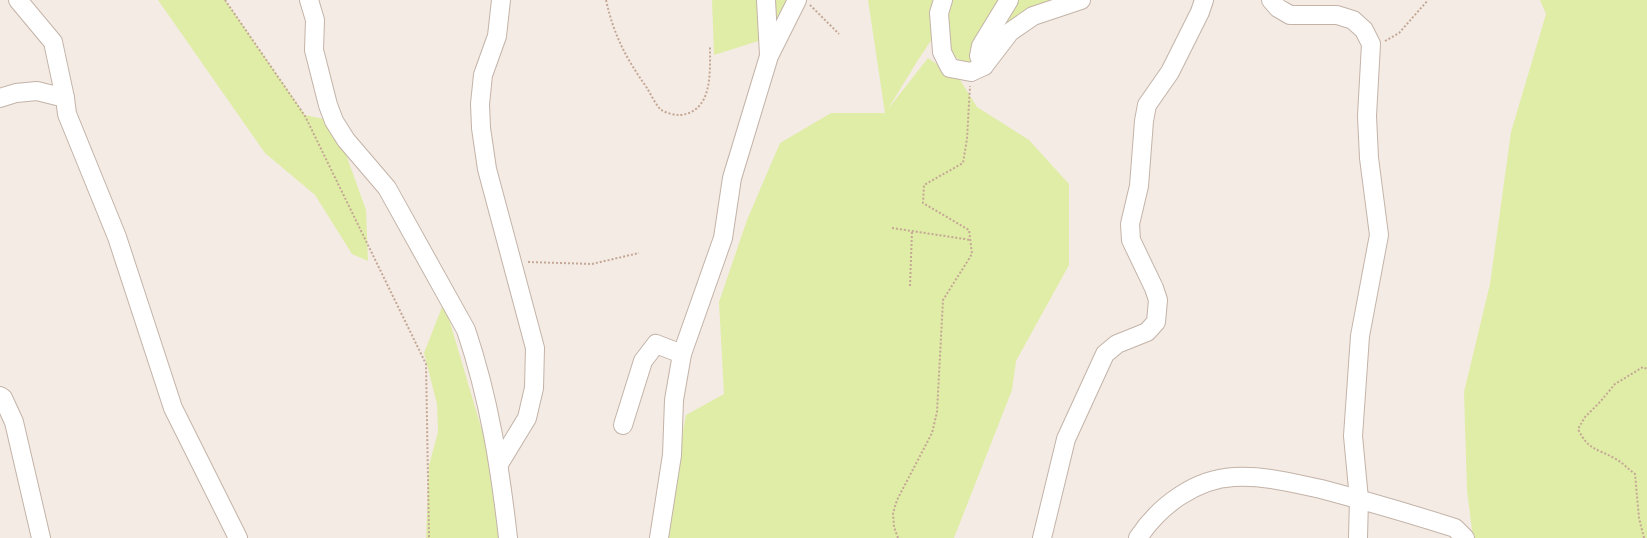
<svg xmlns="http://www.w3.org/2000/svg" width="1647" height="538" font-family="Inter,sans-serif">
  <style>
    .green { fill: #e0eda7 }
    .lines { fill: none; stroke-linecap: round; stroke-linejoin: round }
    .minor-casing { stroke: #c3b3a8; stroke-width: 20 }
    .path { stroke: #c4a795; stroke-width: 2; stroke-dasharray: 2 2; stroke-linecap: butt }
    .minor { stroke: #fff; stroke-width: 18 }
  </style>
  <rect width="100%" height="100%" fill="#f4ebe4"/>
  <g class="green">
    <polygon points="158,0 225,0 305,115 334,121 366,210 368,261 352,254 315,195 265,153"/>
    <polygon points="712,0 795,0 771,37 714,55"/>
    <polygon points="868,0 941,0 934,36 918,60 888,109 928,58 960,80 977,107 1029,140 1069,184 1069,265 1016,361 1012,390 954,538 668,538 672,489 686,415 724,394 719,302 747,220 780,143 831,113 885,113"/>
    <polygon points="949,0 1002,0 981,31 969,65 953,56 949,36"/>
    <polygon points="1016,0 1056,0 997,36"/>
    <polygon points="1540,0 1647,0 1647,538 1473,538 1467,490 1464,392 1490,284 1511,132 1546,14"/>
    <polygon points="444,302 491,461 499,538 426,538 429,465 438,432 437,404 424,353"/>
  </g>
  <g class="lines">
    <defs>
      <g id="minor">
        <polyline points="18,0 53,42 65,98"/>
        <path d="M 309,0 L 315,20 L 314,50 L 328,105 L 334,121 L 346,140 L 387,188 L 466,330 C 489,398 500,467 508,538"/>
        <polyline points="766,0 769,55"/>
        <polyline points="943,0 939,13 942,52 950,68 971,72 984,66 1010,32 1033,16 1081,0"/>
        <polyline points="1271,0 1278,8 1290,15 1337,15 1353,20 1364,30 1371,44 1367,116 1369,158 1379,235 1360,336 1353,436 1359,499 1358,538"/>
        <polyline points="984,66 979,56 981,46 1009,0"/>
        <polyline points="0,98 16,93 37,91 65,98 67,114 117,237 173,408 238,538"/>
        <polyline points="0,396 3,398 14,422 41,538"/>
        <polyline points="623,425 643,361 656,344 682,354"/>
        <polyline points="499,464 527,418 534,388 535,348 487,169 481,128 480,104 483,75 497,36 501,0"/>
        <polyline points="659,538 672,455 674,400 682,354 723,238 732,178 769,56 797,0"/>
        <polyline points="1042,538 1066,439 1105,354 1117,344 1147,332 1156,322 1158,300 1154,288 1131,240 1130,224 1139,186 1144,121 1147,105 1170,72 1200,12 1204,0"/>
        <path d="M 1138,538 C 1159,506 1195,479 1234,477 C 1263,475 1293,483 1321,489 C 1366,501 1411,514 1455,528 L 1465,538"/>
      </g>
    </defs>
    <use href="#minor" class="minor-casing"/>
    <g class="path">
      <polyline points="225,0 305,116 426,364 429,538"/>
      <path d="M 606,0 C 614,36 626,58 647,88 C 651,95 655,103 660,109 C 665,113 674,115 680,115 C 713,112 710,72 710,47"/>
      <polyline points="810,5 839,34"/>
      <polyline points="1385,41 1399,33 1428,0"/>
      <polyline points="892,228 971,240"/>
      <polyline points="528,262 592,264 639,253"/>
      <polyline points="910,286 912,231"/>
      <polyline points="898,538 894,527 893,513 897,500 932,433 937,412 943,300 972,254 969,230 923,203 924,185 963,163 967,139 970,86"/>
      <path d="M 1644,538 L 1639,518 L 1635,474 C 1628,469 1622,462 1614,458 C 1596,448 1588,450 1578,429 L 1585,417 L 1600,402 L 1615,384 L 1643,367 L 1647,369"/>
    </g>
    <use href="#minor" class="minor"/>
  </g>
</svg>
